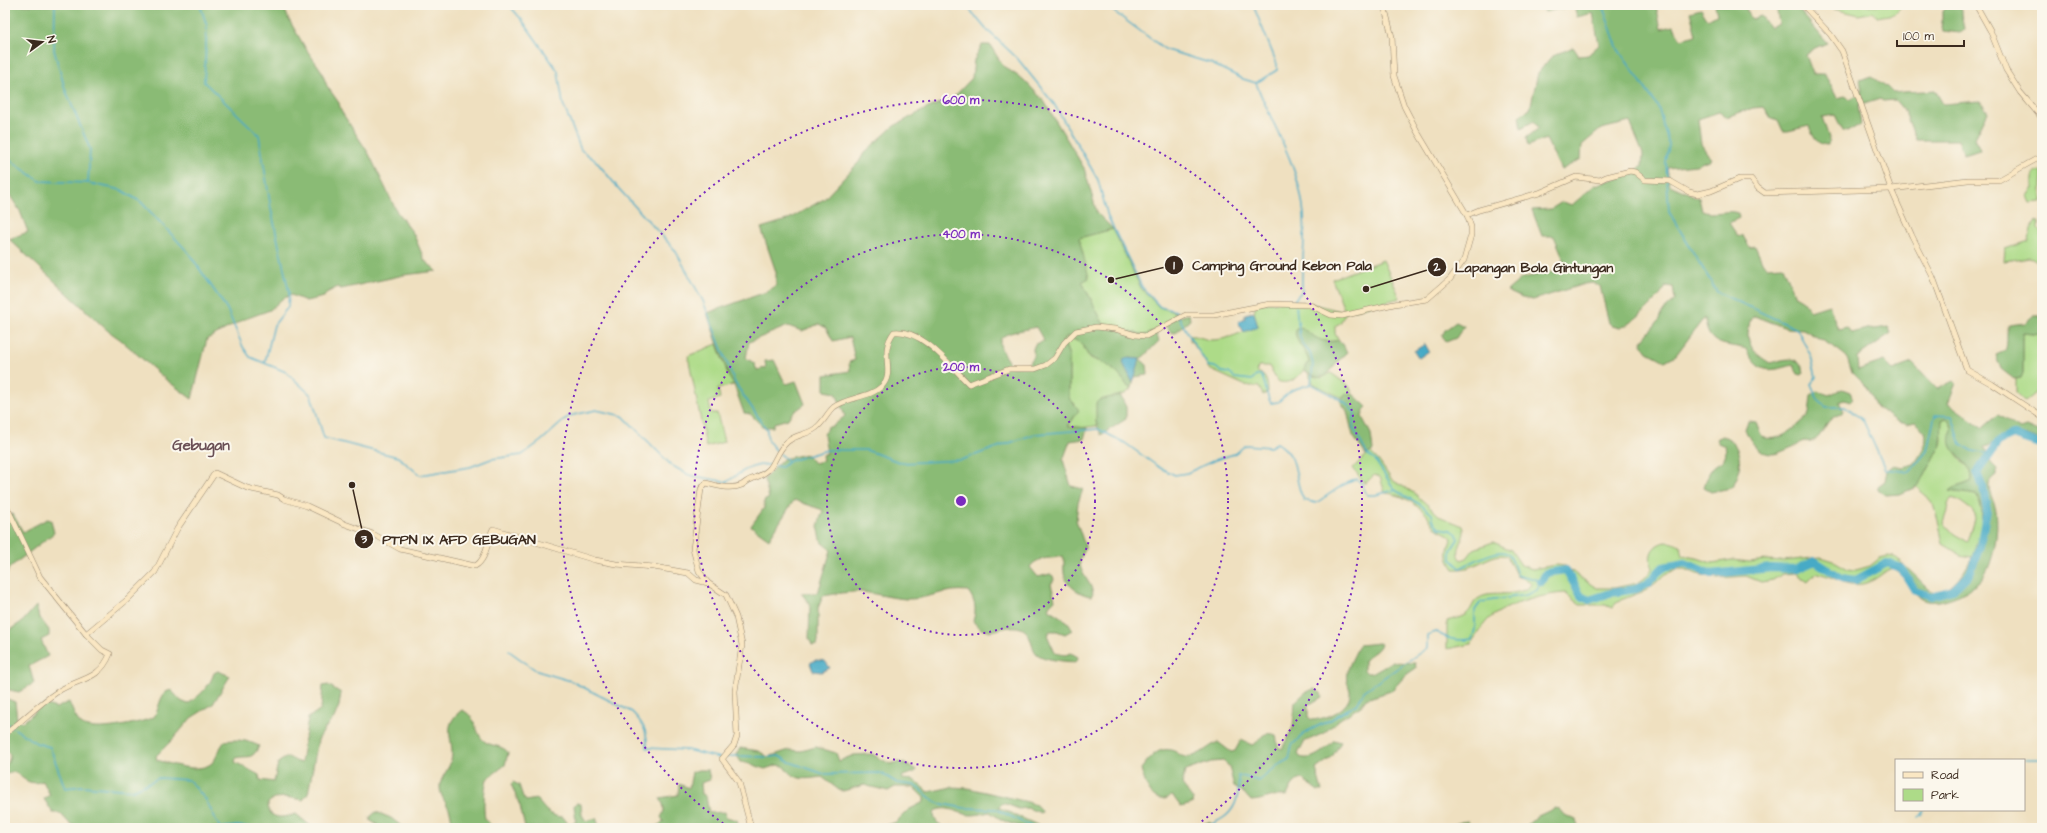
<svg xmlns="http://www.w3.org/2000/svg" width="2047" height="833" font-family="'Architects Daughter',sans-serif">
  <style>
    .green { fill: #addb88; stroke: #748253; fill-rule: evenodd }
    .forest { fill: #8abb74; stroke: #627249; fill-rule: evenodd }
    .water { fill: #47aac6; stroke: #416a72 }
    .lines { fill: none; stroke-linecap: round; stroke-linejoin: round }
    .stream { stroke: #47aac6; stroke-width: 1.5 }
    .river { stroke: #47aac6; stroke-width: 8 }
    .secondary-casing { stroke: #95856f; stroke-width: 6 }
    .secondary { stroke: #fae7c3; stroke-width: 5 }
    .ring { fill: none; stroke: #7b2cbf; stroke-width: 2; stroke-dasharray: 2 4 }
    .labels { text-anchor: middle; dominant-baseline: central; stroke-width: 4; stroke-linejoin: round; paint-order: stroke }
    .quarter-label { font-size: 15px; font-weight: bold; fill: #6a4f56; stroke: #fbf7ec }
    .centre { fill: #7b2cbf; stroke: #fbf7ec; stroke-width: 2 }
    .ring-label { font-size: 12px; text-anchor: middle; font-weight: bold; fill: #7b2cbf; stroke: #fbf7ec; stroke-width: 4; stroke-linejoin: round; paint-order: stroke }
    .leader { fill: none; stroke: #3b2a1e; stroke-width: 1.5 }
    .callout-dot { fill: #3b2a1e; stroke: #fbf7ec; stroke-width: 1.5 }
    .mark-label { font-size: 12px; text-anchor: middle; font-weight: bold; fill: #fff }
    .callout-label { font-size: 14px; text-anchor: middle; font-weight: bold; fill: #3b2a1e; stroke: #fbf7ec; stroke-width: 4; stroke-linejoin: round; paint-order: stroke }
  </style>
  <rect width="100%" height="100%" fill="#fbf7ec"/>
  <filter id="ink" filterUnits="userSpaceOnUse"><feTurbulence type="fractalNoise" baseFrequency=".025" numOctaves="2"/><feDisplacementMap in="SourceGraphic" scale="8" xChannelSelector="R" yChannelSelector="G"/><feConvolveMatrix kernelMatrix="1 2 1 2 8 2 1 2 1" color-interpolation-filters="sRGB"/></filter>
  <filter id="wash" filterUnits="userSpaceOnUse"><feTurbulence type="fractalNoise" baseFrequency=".012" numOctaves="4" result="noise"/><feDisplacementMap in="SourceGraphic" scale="16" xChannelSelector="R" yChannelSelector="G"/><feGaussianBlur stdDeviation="0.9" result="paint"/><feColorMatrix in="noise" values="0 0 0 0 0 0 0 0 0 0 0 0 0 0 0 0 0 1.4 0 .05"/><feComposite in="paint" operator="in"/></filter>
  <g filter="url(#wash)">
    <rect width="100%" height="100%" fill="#efe0c0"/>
    <g class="green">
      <polygon points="1832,5 1903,5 1894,14 1877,17 1873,12 1859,15 1834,9"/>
      <path d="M 2042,171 L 2042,202 L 2030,203 L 2027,196 L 2033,187 C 2033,180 2031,172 2042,171 Z"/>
      <polygon points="2036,220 2038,223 2038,229 2042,233 2042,262 2037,262 2029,257 2004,261 2005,249 2029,241 2031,229"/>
      <polygon points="1113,229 1141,288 1159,307 1175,312 1178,318 1146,335 1105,327 1082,282 1078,238"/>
      <path d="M 1383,260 L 1400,298 L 1346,312 L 1340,323 L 1335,326 L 1335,333 L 1339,340 C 1325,344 1309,337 1295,333 C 1298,342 1308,354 1309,362 C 1302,373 1293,387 1277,381 L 1269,366 L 1259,366 L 1256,371 C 1266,375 1268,382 1268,392 L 1263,395 L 1259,387 L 1244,385 L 1209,369 L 1201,355 L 1190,340 L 1190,336 C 1198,335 1204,340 1212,340 C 1228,340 1243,331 1257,327 L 1254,312 L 1256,304 L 1291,301 L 1313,304 L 1345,312 L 1332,279 Z"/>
      <polygon points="2023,333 2042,335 2042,396 2040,393 2036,393 2025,402 2016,393 2016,379 2021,378 2023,373"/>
      <path d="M 1067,336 L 1083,344 C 1089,362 1091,357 1105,364 C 1114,369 1123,378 1128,387 L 1132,388 L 1125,394 L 1109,398 L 1096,422 L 1097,426 L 1078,428 L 1068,426 L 1074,418 L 1075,404 L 1069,398 L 1069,355 L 1063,341 Z"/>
      <polygon points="717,344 729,377 734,385 718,389 720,398 709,402 711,413 717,413 724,442 706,447 688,356"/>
      <polygon points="1331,373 1349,386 1353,394 1346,394 1342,398 1314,384 1308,374 1322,378"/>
      <path d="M 1947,417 C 1956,429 1950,443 1956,454 C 1962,465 1973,464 1972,481 C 1965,485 1955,486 1950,491 L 1976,495 C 1989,513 1978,538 1972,557 L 1961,555 L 1943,544 L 1939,524 L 1932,501 L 1916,487 L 1924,477 L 1941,445 C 1944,436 1939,428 1942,420 ZM 1951,498 L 1958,500 L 1973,511 L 1975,519 L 1968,542 L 1954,534 L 1944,523 L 1948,511 L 1947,503 Z"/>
      <path d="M 1370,452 L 1378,460 L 1392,480 L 1414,493 L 1441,517 L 1463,526 C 1468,537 1453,547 1461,560 L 1467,558 L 1474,549 L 1493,542 L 1511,550 L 1521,565 L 1532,569 L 1556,565 L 1566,566 L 1579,577 L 1597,588 L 1614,588 L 1638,583 L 1645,578 L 1653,568 C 1643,549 1664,534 1681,547 L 1683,556 L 1697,558 L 1712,563 L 1732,560 L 1750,562 L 1766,560 L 1784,561 L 1821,557 L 1834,561 L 1848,569 L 1856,570 L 1870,566 L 1880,558 L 1888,556 L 1894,557 L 1903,564 L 1899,564 L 1899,572 L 1894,568 C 1883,571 1877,580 1866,583 C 1849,589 1832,575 1816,573 L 1808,582 L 1795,573 L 1783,574 L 1773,580 L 1761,582 L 1746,576 L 1717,578 L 1697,574 L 1685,569 L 1677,569 L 1666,574 L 1647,590 L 1618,601 L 1612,608 L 1605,605 L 1580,605 L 1565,593 C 1544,594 1512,603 1494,615 C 1484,621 1477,635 1471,644 L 1447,649 L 1447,621 C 1453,619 1460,618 1465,615 C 1475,608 1470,599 1487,595 C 1499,593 1523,596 1531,584 L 1529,581 L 1516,575 L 1507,556 C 1490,551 1477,571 1454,569 C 1446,558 1446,550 1452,538 C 1448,533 1441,532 1436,528 C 1432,524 1430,519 1427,515 C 1416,503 1401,494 1385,493 L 1380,477 L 1374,475 L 1365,484 L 1353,468 Z"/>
    </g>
    <g class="forest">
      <polygon points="5,5 283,5 289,20 306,49 321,70 327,86 339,103 341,111 369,154 397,212 413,233 425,261 437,271 404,275 341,289 338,287 326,293 324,297 306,301 291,295 282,299 270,310 245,319 207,339 192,399 165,379 121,340 107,330 9,239 28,232 20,211 5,188"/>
      <path d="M 1541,5 L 1661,5 L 1656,6 L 1661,29 L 1673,26 L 1681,39 L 1696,35 L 1690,12 L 1701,9 L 1707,19 L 1717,15 L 1715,5 L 1745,5 L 1749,17 L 1753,19 L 1761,16 L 1770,28 L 1779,24 L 1776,5 L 1795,5 L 1827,43 L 1815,48 L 1806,55 L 1813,74 L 1825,74 L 1837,98 L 1845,96 L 1850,99 L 1862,92 L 1860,80 L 1871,76 L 1886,86 L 1893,93 C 1907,91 1920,92 1935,90 L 1943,104 L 1980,101 L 1988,112 L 1975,138 L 1980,150 L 1964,155 L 1958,140 L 1916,140 L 1905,112 L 1895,100 L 1883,101 L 1880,99 L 1858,106 L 1861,124 L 1847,132 L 1843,131 L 1835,115 L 1822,117 L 1829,138 L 1828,145 C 1816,145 1813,136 1809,126 L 1788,131 L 1783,131 L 1778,120 L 1771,118 L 1764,107 L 1753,108 L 1726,117 L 1719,112 L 1698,119 L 1701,144 L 1711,159 L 1696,165 L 1667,168 L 1670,185 L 1699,198 L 1702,211 C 1713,216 1727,209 1738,213 L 1739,218 L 1729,223 L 1737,235 L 1743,236 L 1750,248 L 1755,246 L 1763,264 L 1767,267 L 1783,266 L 1795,296 L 1803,301 L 1810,311 L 1829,305 L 1838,329 L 1847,327 L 1851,333 L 1871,328 L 1875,329 L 1888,327 L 1891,333 L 1857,357 L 1858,370 L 1884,361 L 1893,370 L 1912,363 L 1937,389 L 1953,381 L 1956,383 L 1948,403 L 1983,428 L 1998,415 L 2020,429 L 2026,427 L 2042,434 L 2042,441 C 2030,437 2015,430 2002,436 C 1995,440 1992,446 1984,447 L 1991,463 L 1997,469 L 1997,475 C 1994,477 1990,481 1989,484 C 1988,492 1995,503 1996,511 C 1999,531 1994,563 1982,579 C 1972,591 1937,608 1921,599 C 1916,596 1913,590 1909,585 C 1903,579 1899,573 1899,564 L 1903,564 L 1930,590 L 1938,593 C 1967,587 1994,519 1976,495 L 1950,491 C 1955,486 1965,485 1972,481 C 1973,464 1958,460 1952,447 C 1947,436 1957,430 1947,418 L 1942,420 L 1941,445 L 1924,477 L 1916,487 L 1900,494 L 1885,495 L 1878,490 L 1878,486 L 1885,481 L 1887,470 L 1894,465 L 1902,467 L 1914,464 C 1924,450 1934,435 1915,422 L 1907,424 L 1898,422 L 1876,407 L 1867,388 L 1852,373 L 1847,357 L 1837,349 L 1803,329 L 1786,328 L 1755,316 C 1750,318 1750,321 1749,326 C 1745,345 1755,354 1770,363 C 1785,359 1799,354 1804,372 L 1802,375 L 1798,374 L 1793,365 C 1769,372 1758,374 1746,349 C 1734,345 1716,347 1709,334 C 1706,329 1706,323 1704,318 L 1676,355 L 1665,361 L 1648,352 L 1641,342 L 1660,319 L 1663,311 L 1675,300 L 1673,287 L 1666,286 C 1663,296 1631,325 1620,328 L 1612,326 L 1609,323 L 1600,286 L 1592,283 L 1584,284 L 1533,300 L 1522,298 L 1507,291 L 1522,278 L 1568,269 L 1554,236 L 1542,236 L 1532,210 L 1551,209 L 1562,202 L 1572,205 L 1595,185 L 1631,174 L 1642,167 L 1643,154 L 1630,122 L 1601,129 L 1582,145 L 1581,159 L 1561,170 L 1546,139 L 1528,146 L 1526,138 L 1539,128 L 1534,121 L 1521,128 L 1519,116 L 1530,109 L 1538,73 L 1551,57 L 1573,47 L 1579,56 L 1588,55 L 1599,45 L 1593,13 L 1577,17 L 1574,6 L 1545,12 Z"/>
      <polygon points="1954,5 1961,6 1961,14 1964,29 1960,33 1943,31 1941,27 1942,23 1942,11 1948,6"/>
      <path d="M 982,45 L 990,45 L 1003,66 L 1024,80 L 1044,101 L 1084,168 L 1097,213 L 1113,229 L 1079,238 L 1089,278 L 1082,282 L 1105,327 L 1146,335 L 1155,331 L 1159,341 C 1152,347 1148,354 1140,359 L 1147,365 L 1148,375 L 1134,377 L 1140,359 L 1128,358 L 1128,370 L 1133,383 L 1132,388 L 1128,387 C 1123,378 1114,369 1105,364 C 1092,357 1088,360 1083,344 L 1067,336 L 1063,341 L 1069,355 L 1069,398 L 1079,410 L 1068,426 L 1087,428 L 1084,439 L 1070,441 L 1063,460 L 1071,486 L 1083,489 L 1078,503 L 1076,520 L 1085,546 C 1085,553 1079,557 1080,564 C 1081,575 1091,582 1093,593 L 1091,596 C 1080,595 1064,584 1064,572 C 1063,566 1065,561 1063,556 C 1051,560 1039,555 1030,567 L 1038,577 L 1050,574 L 1053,576 L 1054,580 L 1051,584 L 1055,600 L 1049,606 L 1050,610 L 1068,622 L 1072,630 L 1065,634 L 1057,631 L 1050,631 L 1047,635 L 1055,653 L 1065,655 L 1071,653 L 1078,657 L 1077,661 L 1073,662 C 1064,661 1044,660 1037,654 C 1030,647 1032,632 1021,628 C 1002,622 988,642 973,621 C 977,609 975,600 968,591 C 944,588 927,600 906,599 C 892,598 877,594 863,592 C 851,591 835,594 823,596 L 818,608 L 818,641 L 817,645 L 812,645 L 809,638 L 810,604 L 801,593 L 818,593 L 831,550 L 822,543 L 818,526 L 823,510 L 794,500 L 769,539 L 751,526 L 764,508 L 764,501 L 769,498 L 764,479 L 783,459 L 806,454 L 814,463 L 823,461 L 822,455 L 827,453 L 824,435 L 827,427 L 833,426 L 845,416 L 836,393 L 825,391 L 825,375 L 850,371 L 849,362 L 855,360 L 850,337 L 833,341 L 826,328 L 819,324 L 802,331 L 788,326 L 749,342 L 746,358 L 754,363 L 757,370 L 766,368 L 765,361 L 774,360 L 784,381 L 787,384 L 796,381 L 805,404 L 791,414 L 788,419 L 774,423 L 773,427 L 763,427 L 750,414 L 744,413 L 734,385 L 729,377 L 707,313 L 766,292 L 776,285 L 776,272 L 761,228 L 787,220 L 824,199 L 859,162 L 864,153 L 894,126 L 926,109 L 953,98 L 972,78 L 974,60 ZM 1036,327 L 1044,341 L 1035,344 L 1033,349 L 1034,356 C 1029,366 1023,366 1012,367 C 987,332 1004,335 1036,327 Z"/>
      <polygon points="1189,314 1190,320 1175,333 1170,332 1165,324 1174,318"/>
      <path d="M 2034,315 L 2039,315 L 2042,319 L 2042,335 L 2023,333 L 2023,373 L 2021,378 L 2014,379 L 2001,369 L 1996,355 L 2005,351 C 2009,342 2005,332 2009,325 L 2025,323 Z"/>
      <polygon points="1456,322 1464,326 1456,338 1446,342 1442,336 1445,330"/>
      <path d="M 1302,328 C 1314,337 1324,345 1339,340 L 1347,352 C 1330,366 1328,389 1304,370 L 1309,362 C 1307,350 1293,342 1296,329 Z"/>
      <path d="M 1842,389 L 1850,392 L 1853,399 L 1850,402 L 1844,400 L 1839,402 L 1844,411 C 1840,415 1834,416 1830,420 C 1822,428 1820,445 1804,441 C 1800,442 1799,445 1796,446 C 1789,448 1784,451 1778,453 C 1761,458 1750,442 1745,429 L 1748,421 L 1756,422 L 1762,437 C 1780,443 1794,429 1807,417 L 1809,414 L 1811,395 L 1817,391 L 1829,395 Z"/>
      <polygon points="1346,394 1353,394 1367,407 1364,410 1362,417 1371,434 1373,451 1366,455 1353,436 1347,411 1340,401"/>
      <polygon points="1120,395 1126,407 1126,419 1101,435 1096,422 1096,403 1099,400"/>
      <path d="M 1723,436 C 1744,443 1743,474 1731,488 L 1711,492 L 1704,488 C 1705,483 1708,474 1711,470 C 1717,460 1729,464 1725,446 L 1718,443 L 1716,439 Z"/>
      <polygon points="13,514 23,532 47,519 51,520 54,533 9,568 5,578 5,516"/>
      <polygon points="36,606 39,617 49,630 49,636 41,640 48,656 29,666 34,683 19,692 5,689 5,633 23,621"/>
      <path d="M 1379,643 L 1381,644 C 1377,653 1370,653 1364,661 L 1364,670 L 1367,673 L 1372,673 L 1391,662 L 1415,663 L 1416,668 L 1406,675 L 1391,691 L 1366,699 L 1361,706 L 1340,719 L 1324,733 L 1304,742 L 1298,754 L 1300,757 C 1313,762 1326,749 1334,740 L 1341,742 L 1332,757 L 1316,769 L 1322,791 L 1318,791 L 1302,779 C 1294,780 1290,789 1287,796 C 1270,794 1268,800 1251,801 L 1244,793 L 1234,787 L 1229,766 L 1223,761 L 1211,762 L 1185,771 L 1182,784 L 1193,799 L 1192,804 L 1181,807 L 1173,796 C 1169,796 1167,799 1164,799 C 1149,801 1144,779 1141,769 C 1149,759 1158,745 1174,751 C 1179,753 1182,758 1188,757 C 1200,756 1207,747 1218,742 L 1231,752 L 1235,751 L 1241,740 L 1252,745 C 1264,740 1259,730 1276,735 L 1278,747 L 1282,749 L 1293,727 L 1295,702 L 1306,692 L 1314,689 L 1321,693 L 1322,697 L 1308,705 L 1308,717 L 1312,720 C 1326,719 1352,709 1350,691 C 1349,686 1345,679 1347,673 C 1349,664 1355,654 1359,645 Z"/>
      <path d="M 218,671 L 230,676 L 213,704 L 191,718 L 174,738 L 156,756 L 157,760 C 171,764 199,774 212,763 C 218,757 219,747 225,741 C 238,739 247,740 259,746 C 252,761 248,755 236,758 L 235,762 L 259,775 L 260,780 L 274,782 L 278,763 C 291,753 288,759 301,763 L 308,718 L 321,709 L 323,686 L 328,685 L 341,693 L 339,706 L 334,718 L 326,727 L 318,740 L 308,794 L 303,800 C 292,798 277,794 268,803 C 268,821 283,818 296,814 L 313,828 L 81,828 L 70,824 L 60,813 L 53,813 L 44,799 L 50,795 L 43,781 C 30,786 25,780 15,772 L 6,774 C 3,766 10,763 10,755 L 5,749 L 7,740 L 5,737 L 5,698 L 15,702 L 17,719 L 23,722 L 44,704 L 56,708 L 69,702 C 72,709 75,718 81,724 C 93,734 141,723 154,717 C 160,709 159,692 171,690 L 181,701 L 188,704 C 200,695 209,688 214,673 Z"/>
      <path d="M 462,710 C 478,717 474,732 484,741 C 491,747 504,745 508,753 L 505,765 L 487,779 C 484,791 483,807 485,819 L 494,828 L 451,828 C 451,824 452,819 451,816 C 450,805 440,799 440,787 C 440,778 448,771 451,761 C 456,741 439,727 462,710 Z"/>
      <path d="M 816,747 L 836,753 L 839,761 L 854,755 L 872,754 L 890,764 L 898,762 L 907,764 L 916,770 L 915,772 L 903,776 L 902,779 L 914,780 L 928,792 L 952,787 L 968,788 L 1028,802 L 1036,805 L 1042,811 L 1041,813 L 1027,808 L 1019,809 L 1003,803 L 998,807 L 1044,828 C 1022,828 1009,826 990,812 C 984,813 977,815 972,815 C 959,815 948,804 935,811 C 932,820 938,823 944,828 L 883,828 L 883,826 L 896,822 L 908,810 L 924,802 L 924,798 L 913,787 L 895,787 L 888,791 L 864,785 L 843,791 L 839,790 L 822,777 C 805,779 796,782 784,766 L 777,765 L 765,769 L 751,764 L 741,762 L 736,754 L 740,748 L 759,751 L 768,757 L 789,750 L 801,751 Z"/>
      <path d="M 698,770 L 708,770 L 710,780 L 701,783 L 702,794 L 706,796 L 709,813 L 725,812 L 726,817 L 737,820 L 739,828 L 653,828 L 664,822 L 661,817 C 666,810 664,806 660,798 L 678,795 L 679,784 L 689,788 L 692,772 Z"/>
      <path d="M 513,782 L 519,785 L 523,797 L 526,801 L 536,799 C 545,808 548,817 563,817 L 569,825 L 576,821 L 574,806 L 576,803 L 581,804 L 582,815 L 586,821 L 596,818 L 600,828 L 525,828 L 520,806 L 511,784 Z"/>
      <polygon points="1555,808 1560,809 1565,815 1576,820 1579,828 1524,828 1536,817"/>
      <polygon points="376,812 391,818 404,828 382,828 371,821 370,817"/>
      <polygon points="1468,821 1475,828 1447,828 1460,822"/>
      <polygon points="1209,822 1213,825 1210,828 1191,828"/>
    </g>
    <g class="water">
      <polygon points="1254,312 1258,327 1244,332 1238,322 1245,318 1245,314"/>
      <polygon points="1425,344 1429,351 1419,358 1414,351"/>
      <polygon points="1128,358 1140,359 1133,383 1123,363 1124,359"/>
      <polygon points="816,660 825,661 830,668 821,672 813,671 810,663"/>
    </g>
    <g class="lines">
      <g class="stream">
        <polyline points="55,5 54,50 65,89 90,149 88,183"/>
        <polyline points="200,5 207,26 204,82 259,135 271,209 289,292 288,307 274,325 265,362"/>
        <path d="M 509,5 L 522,20 L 558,71 L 563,104 L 581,150 L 596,161 L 619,189 L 675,250 L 703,301 L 735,383 L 767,430 C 766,439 771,446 777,451"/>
        <path d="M 966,5 L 985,28 L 1017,58 L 1054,104 L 1098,180 L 1108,217 L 1142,287 L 1160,307 L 1176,311 C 1185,331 1197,348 1208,366 L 1215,367 L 1222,372 L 1229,373 L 1235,378 L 1252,380 L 1256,375 L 1261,375 C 1267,385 1265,394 1271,403 L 1278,402 L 1292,390 L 1311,384"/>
        <polyline points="1105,5 1166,50 1210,63 1243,79 1256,83 1277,70 1277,64 1253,5"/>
        <polyline points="1602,5 1618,49 1658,107 1669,145 1666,162 1669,212 1717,292 1797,329 1811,356 1816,377 1811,384 1818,400 1826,407 1845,407 1863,420 1885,469 1910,472 1927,451 1935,415 1952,416 1961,444 1973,451 1989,454"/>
        <path d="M 1256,83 C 1273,127 1300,167 1304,215 C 1306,239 1301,266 1302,291 L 1295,299 L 1295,303"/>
        <path d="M 5,157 L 40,181 L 88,183 L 121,190 L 141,202 L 188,252 L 227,309 L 243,347 L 250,357 L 286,372 L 311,395 L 324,438 L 398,457 L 420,475 L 470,467 L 491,459 L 522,455 L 541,441 L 569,416 L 596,410 L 623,416 L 671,465 L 689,475 L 727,482 C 739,473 753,463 770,465"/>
        <path d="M 780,454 L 789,461 L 827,450 L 866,450 L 902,463 L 961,460 L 1035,434 L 1098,429 L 1125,443 L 1160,468 L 1175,475 L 1187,473 L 1215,460 L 1234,454 L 1246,445 L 1270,447 L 1277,443 C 1302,457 1292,480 1304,500 L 1316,503 L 1343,485 L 1357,479 L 1361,483 L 1367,495 L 1375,495 L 1395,490"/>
        <polyline points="773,466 782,467 789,461"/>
        <path d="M 509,651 L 537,671 L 571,681 L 632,712 C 643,723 648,732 647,748 L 687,750 L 720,758"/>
        <polyline points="5,722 12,727"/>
        <polyline points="15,729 36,743 50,747 65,788 82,786 133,790 159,778 189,780 206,800 220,828"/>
        <path d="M 726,757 C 744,754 761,759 779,756 L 787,761 L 824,774 L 881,773 L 897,783 L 914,785 L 937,803 L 964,808 L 996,809 L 1034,828"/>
        <polyline points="2024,760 2042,760"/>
        <polyline points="1918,817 1921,815 1923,810"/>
        <polyline points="220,828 237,826 262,828"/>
        <path d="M 1206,828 C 1211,824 1217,822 1223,818 C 1238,808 1240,792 1238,775 L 1259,781 L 1278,765 L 1289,759 L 1292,745 L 1306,732 L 1332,719 L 1358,703 L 1364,691 L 1427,648 L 1427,635 L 1436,632 C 1449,640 1457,641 1472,639 L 1475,629 L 1475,610 L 1481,602 L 1526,595 L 1537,590 L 1541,582 C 1530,575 1526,579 1517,574 C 1514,567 1513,559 1508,554 C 1499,546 1470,564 1460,568 L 1451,559 L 1451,550 L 1458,539 L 1457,534 L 1451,530 L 1439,528 L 1433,520 L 1432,514 L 1421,505 L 1395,490 L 1375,460 L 1367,454 L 1353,427 L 1355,413 L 1345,402 L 1311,384 L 1313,364 L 1310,353 L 1305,347 L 1300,338 L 1296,307"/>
      </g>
      <polyline class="river" points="1541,582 1546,573 1566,570 1581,596 1589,600 1611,593 1636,589 1647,584 1663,567 1685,563 1711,574 1772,568 1797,569 1815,561 1841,578 1856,580 1887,563 1901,568 1915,591 1931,596 1953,590 1970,573 1980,546 1987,510 1983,487 1977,473 1999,441 2012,435 2042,445"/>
    </g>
  </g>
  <g filter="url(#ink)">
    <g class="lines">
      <defs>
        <g id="secondary">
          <polyline points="1384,5 1392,37 1394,76 1404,106 1418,133 1467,215"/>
          <polyline points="1803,5 1830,34 1842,51 1891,189 1912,236 1933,277 1967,370 1992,384 2042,417"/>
          <polyline points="1976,5 1990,30 2006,70 2020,92 2042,118"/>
          <path d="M 5,503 L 40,577 L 86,634 L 127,600 L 155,572 L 177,529 L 215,473 L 247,488 L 278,495 L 284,499 L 307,506 L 345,524 L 373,534 L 400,549 L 475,566 C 487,560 487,540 493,529 L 595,560 L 616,564 L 654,567 L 688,573 L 696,580 L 708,583 L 726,595 L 736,617 L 742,645 L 735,691 L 737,736 L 734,745 L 722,759 L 739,782 L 751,828"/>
          <path d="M 708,583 L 699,571 L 693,549 L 701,489 L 706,483 C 717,486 730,490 742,485 C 745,483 748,480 752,479 C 759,476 765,474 770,468 C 776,460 778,450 787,442 C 796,434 807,435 816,428 C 824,422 827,413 834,407 C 847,397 870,398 882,386 C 896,371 878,353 894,332 C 923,329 950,366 969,384 L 1009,369 L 1035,369 L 1046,365 L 1055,358 L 1064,343 L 1076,331 L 1096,327 L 1115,329 L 1136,335 L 1146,336 L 1186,315 L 1214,315 L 1270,304 L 1310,305 L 1331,315 L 1342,316 L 1394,304 L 1427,299 L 1450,279 L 1464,260 L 1471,235 L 1471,227 L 1467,215 L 1479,210 L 1539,193 L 1576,177 L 1600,180 L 1606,177 L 1630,171 L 1635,172 L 1645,180 L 1670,181 L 1689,192 L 1698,194 L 1711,191 L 1739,179 L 1751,179 L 1758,188 L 1765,193 L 1891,189 L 1968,180 L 1999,180 L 2042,156"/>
          <path d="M 5,736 L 9,731 C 25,718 39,704 57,692 C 77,678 99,682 110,654 L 102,650 L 86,634"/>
        </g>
      </defs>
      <use href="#secondary" class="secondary-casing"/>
      <use href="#secondary" class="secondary"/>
    </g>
  </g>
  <g class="ring">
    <circle cx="961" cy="501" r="134"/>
    <circle cx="961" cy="501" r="267"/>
    <path d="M728 827A401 401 0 1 1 1194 827"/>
  </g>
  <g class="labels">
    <g class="quarter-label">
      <text x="201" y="445">Gebugan</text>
    </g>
  </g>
  <circle cx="961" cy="501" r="6" class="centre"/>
  <g class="ring-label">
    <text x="961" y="104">600 m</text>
    <text x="961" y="238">400 m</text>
    <text x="961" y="371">200 m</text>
  </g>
  <path class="leader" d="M1111 280L1174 265M1366 289L1437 267M352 485L364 539"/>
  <g class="callout-dot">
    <circle cx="1111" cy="280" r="4"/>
    <circle cx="1366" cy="289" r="4"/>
    <circle cx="352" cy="485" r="4"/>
    <circle cx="1174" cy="265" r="10"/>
    <circle cx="1437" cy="267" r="10"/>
    <circle cx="364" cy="539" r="10"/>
  </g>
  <g class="mark-label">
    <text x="1174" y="269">1</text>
    <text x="1437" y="271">2</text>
    <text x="364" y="543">3</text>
  </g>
  <g class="callout-label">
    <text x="1282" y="270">Camping Ground Kebon Pala</text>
    <text x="1534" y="272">Lapangan Bola Gintungan</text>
    <text x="459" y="544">PTPN IX AFD GEBUGAN</text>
  </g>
  <rect width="2047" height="833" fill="none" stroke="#fbf7ec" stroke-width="20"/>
  <rect x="1895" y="759" width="130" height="52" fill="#fbf7ec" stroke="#aea59a"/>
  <rect x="1903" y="772" width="20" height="6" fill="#fae7c3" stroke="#aea59a"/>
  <text x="1931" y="779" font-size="12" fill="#3b2a1e">Road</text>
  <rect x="1903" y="789" width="20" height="12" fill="#addb88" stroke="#aea59a"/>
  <text x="1931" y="799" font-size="12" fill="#3b2a1e">Park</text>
  <g transform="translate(42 42) rotate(75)" stroke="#fbf7ec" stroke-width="3" paint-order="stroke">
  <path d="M0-3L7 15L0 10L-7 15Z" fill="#3b2a1e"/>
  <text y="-6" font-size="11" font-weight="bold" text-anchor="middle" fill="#3b2a1e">N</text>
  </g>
  <path d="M1897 40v6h67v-6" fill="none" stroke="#3b2a1e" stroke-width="2"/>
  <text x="1903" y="40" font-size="12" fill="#3b2a1e" stroke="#fbf7ec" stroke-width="3" paint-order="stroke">100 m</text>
</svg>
